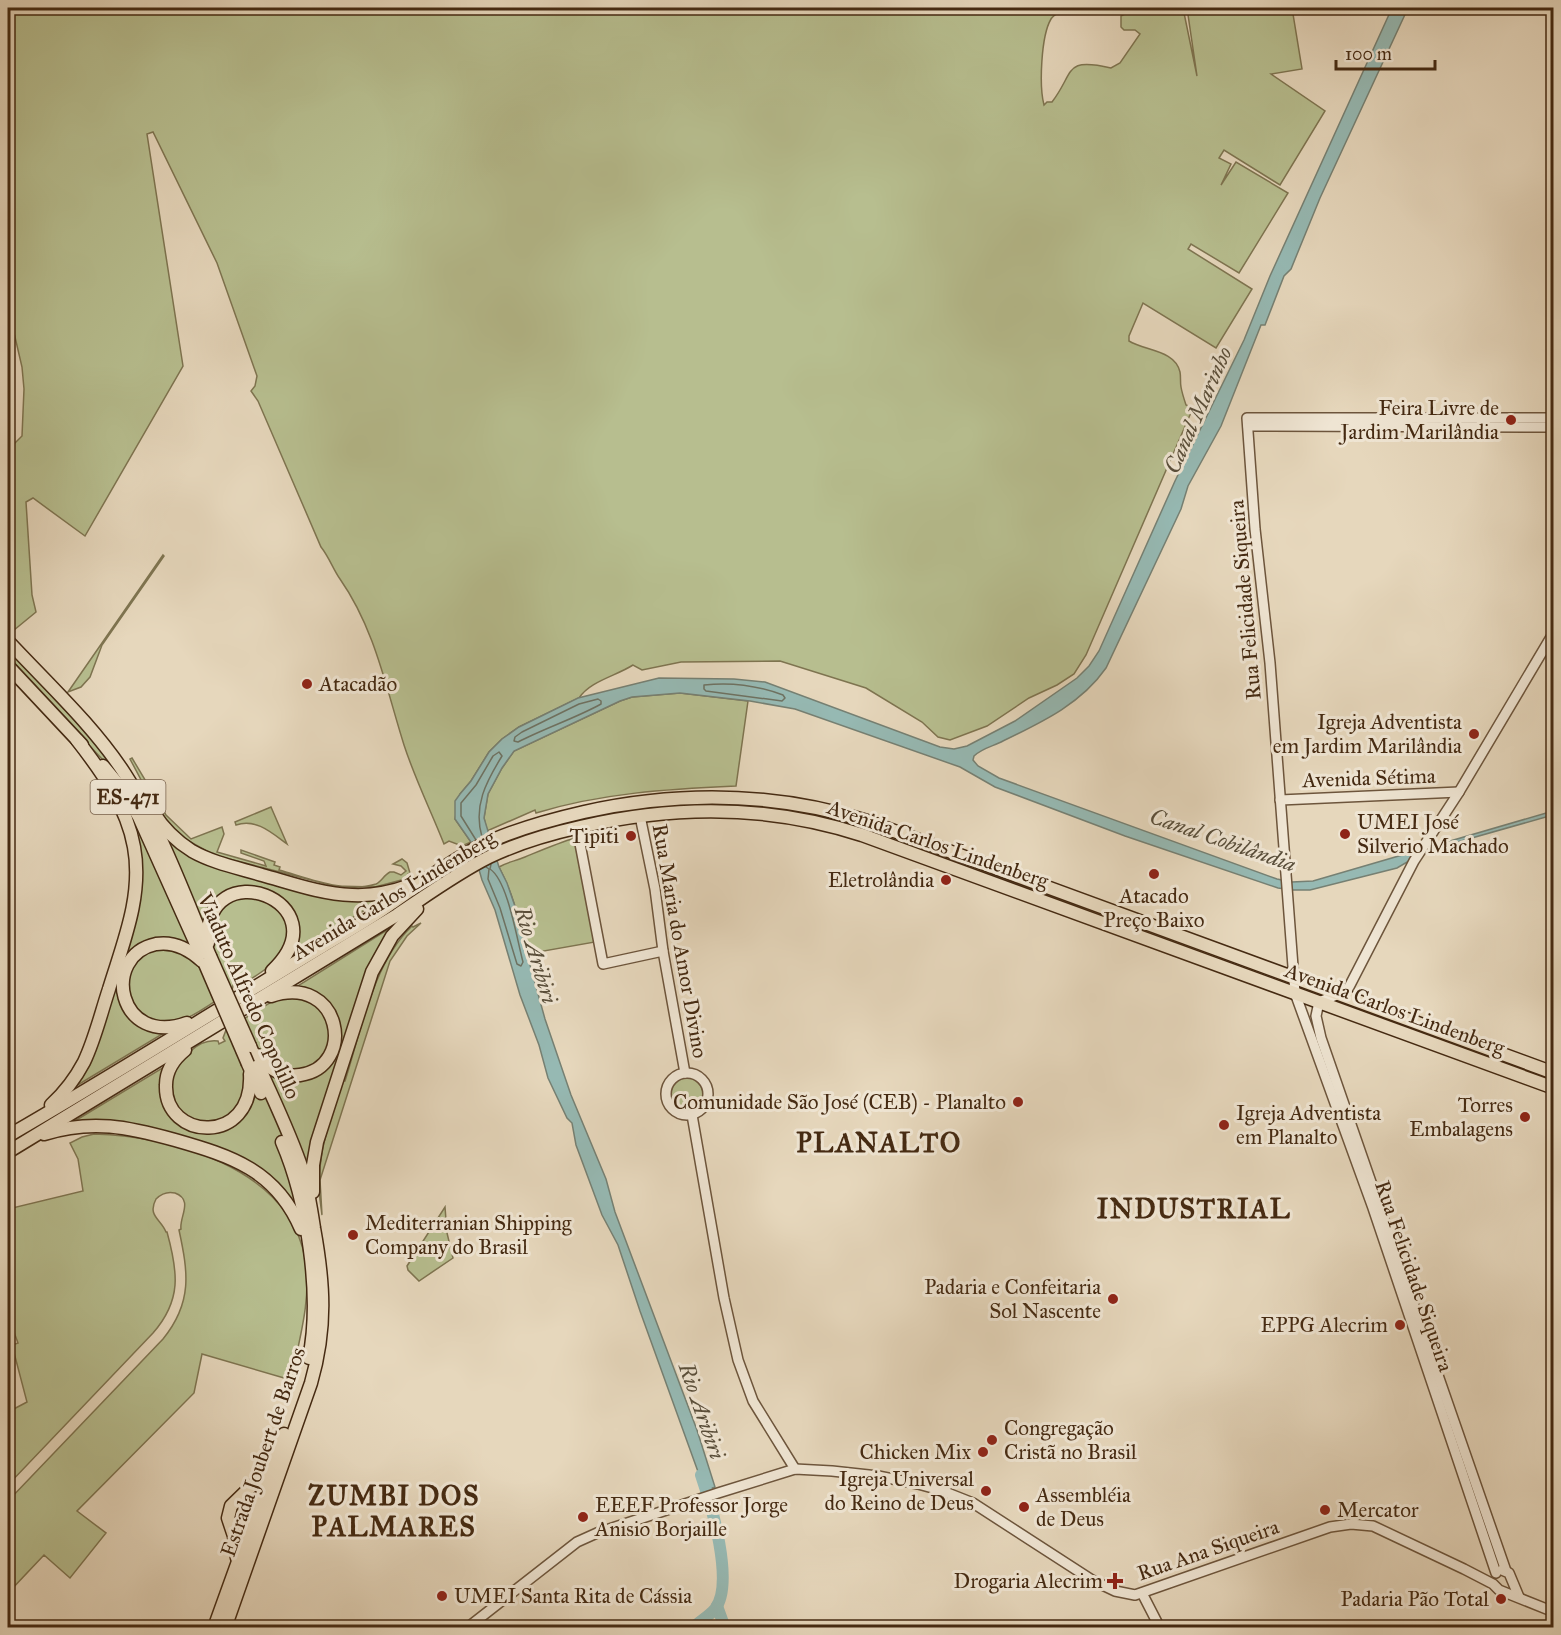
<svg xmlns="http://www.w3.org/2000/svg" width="1561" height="1635" font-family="'IM FELL Great Primer',serif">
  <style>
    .green { fill: #b7be8f; stroke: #7e7450; stroke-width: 1.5 }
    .water { fill: #96b9b3; stroke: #768073; stroke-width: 1.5 }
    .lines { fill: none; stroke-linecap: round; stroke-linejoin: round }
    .shore { stroke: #6e7262; stroke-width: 1.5 }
    .river { stroke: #96b9b3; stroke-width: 12 }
    .minor-casing { stroke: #6d553c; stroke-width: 12 }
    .major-casing { stroke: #452a12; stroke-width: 15 }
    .minor { stroke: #efe5d3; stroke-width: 9 }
    .major { stroke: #e6d7bc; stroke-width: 12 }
    .major-bridge-casing { stroke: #452a12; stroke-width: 15; stroke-linecap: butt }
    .major-bridge { stroke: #e6d7bc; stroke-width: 12 }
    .poi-dot { fill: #8f2418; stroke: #efe5d3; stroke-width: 2 }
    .labels { text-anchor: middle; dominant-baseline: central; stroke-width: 6; stroke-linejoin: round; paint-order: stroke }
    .shield { fill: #efe5d3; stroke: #78624c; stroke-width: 1.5 }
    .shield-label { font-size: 20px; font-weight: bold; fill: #452a12 }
    .poi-label { font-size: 21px; fill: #452a12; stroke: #efe5d3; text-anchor: end }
    .street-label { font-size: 21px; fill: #452a12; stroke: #efe5d3 }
    .water-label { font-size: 22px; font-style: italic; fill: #594e3a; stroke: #efe5d3 }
    .district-label { font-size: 27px; font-weight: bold; letter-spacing: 1.5px; fill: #452a12; stroke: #efe5d3 }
  </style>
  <rect width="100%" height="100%" fill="#e6d7bc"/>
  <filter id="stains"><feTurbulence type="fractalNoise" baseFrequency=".00333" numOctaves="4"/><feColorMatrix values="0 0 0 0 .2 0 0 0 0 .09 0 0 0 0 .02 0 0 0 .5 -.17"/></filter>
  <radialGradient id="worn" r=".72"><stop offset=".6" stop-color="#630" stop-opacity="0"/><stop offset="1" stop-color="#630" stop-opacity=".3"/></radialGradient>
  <g class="green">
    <path d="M 8,8 L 1067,8 C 1062,11 1054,14 1051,19 C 1041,36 1039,86 1044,105 L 1047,102 L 1052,102 C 1075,72 1063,57 1111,68 L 1120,63 L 1140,34 L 1135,30 L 1124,30 L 1121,27 L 1121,16 L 1136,8 L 1183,8 L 1197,76 L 1187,8 L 1292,8 L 1302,69 L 1271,74 L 1325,111 L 1280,185 L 1224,150 L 1219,158 L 1231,164 L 1221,185 L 1236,162 L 1288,193 L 1239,273 L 1191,244 L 1188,249 L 1252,289 L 1216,348 L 1143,303 L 1129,336 L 1129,341 C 1145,351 1175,350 1180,372 C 1181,377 1180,382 1181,387 C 1182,393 1184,399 1186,405 L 1193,408 L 1086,655 L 1074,674 L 1057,685 L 1029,698 L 987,726 L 950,740 L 938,737 L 922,722 L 866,688 L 780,661 L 681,662 L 642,670 L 633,665 C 616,676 590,681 579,698 L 519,727 L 502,739 L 489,752 L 471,781 L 460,794 L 455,819 L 471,842 L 462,846 L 449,841 L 444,844 C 431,811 415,779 404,745 C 386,688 375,629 340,579 C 333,569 329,557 321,547 L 258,401 L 251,391 L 255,386 L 257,376 L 217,263 L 153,132 L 147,134 L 183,366 L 85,536 L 33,498 L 26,502 L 32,595 L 36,612 L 8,635 L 8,450 L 22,436 L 24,389 L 22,367 L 8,307 Z"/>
    <polygon points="163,555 164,556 102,645 90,677 81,687 68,692"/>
    <polygon points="8,649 104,752 127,783 115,773 8,658"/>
    <path d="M 680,693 L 748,701 L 736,786 C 669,789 601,793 536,813 L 535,810 L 487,831 L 484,818 L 488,794 L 502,768 L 514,751 L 620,701 L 632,697 Z"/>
    <path d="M 132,758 L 166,815 L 191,839 L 222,827 L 224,834 L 217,852 L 266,866 L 264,861 L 241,853 L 241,850 L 275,862 L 274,865 L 280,867 L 279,870 C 308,878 346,894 376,884 C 381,882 384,875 390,872 L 394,872 L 401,875 L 406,871 L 401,866 L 393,864 L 402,859 L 407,863 L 410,873 L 408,874 L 409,878 L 375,887 L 334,886 L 214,855 L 185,839 L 172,828 L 156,808 L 130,759 Z"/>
    <path d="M 703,802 C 744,805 786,806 826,816 C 867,825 905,841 944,855 L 943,858 C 895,840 845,822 794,812 C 745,803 693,804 643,810 L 641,807 Z"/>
    <path d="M 127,806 L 158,867 L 173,860 L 162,833 L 163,831 C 194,863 237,872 278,883 C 299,889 320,896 341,899 C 356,900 373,896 386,897 L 292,955 C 296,936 299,919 284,903 L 279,908 C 304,945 277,962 248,981 L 239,979 L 238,976 L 232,979 L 234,982 L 232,990 C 207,1005 172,1038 143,1018 C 133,1011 128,1001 126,990 L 119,990 C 121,1009 133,1024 151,1030 C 155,1031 161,1032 164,1033 L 71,1089 L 84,1070 L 96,1043 L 136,912 L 140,880 L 140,858 L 136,837 Z"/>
    <path d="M 271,807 L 287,844 C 272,833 256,818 236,825 L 235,822 Z"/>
    <path d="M 575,838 L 595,942 L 527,954 C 519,921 515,898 499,867 C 507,862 516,861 525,857 C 542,850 558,843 575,838 Z"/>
    <path d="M 421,923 L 407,936 L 390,961 L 320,1180 L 322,1215 C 313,1163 327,1129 343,1081 L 345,1081 C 361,1031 373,963 412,926 L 413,927 Z"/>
    <path d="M 395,925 L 389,935 L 297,1207 L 247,1161 L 73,1122 L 164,1067 L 163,1098 L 193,1121 L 175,1106 L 170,1078 C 181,1061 195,1038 218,1041 L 219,1044 L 225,1041 L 223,1038 L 226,1030 L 276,999 L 306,997 L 338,1024 L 296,987 Z"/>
    <polygon points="1340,1000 1553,1078 1553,1082 1336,1002"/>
    <circle cx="686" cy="1094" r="17"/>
    <path d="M 94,1134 C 173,1136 288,1168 305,1258 C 312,1299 299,1340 291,1380 L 202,1354 L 194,1393 L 77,1511 L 106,1533 L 70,1578 L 44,1555 L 8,1593 L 8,1501 L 163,1339 C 193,1302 188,1272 179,1230 L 181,1229 C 179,1217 194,1200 175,1193 C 167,1191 161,1194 156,1199 C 147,1216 161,1219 166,1232 L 167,1232 C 178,1272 182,1300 153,1333 L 8,1485 L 8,1412 L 27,1402 L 12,1345 L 18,1343 L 8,1316 L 8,1209 L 83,1191 L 78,1159 L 70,1143 L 82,1137 Z"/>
    <polygon points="445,1207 447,1233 453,1258 419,1281 408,1270 407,1266"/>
  </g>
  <path class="water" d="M 1392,8 L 1408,8 L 1320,198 L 1291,269 L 1284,276 L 1265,325 L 1261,325 L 1221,426 L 1188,486 L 1181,509 L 1106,668 C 1081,704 1042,722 1003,741 C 994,746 982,748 974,756 L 973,760 L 978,766 L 999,778 L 1277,879 L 1292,882 L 1313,881 L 1553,811 L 1553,815 L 1426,851 L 1397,868 L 1310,890 L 1293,890 L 1278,888 L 1125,836 L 995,787 L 960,767 L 795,709 L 750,701 L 680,693 L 632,697 L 620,701 L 514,751 L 502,768 L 488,794 L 484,818 L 499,867 L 507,883 L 520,921 L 527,954 L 545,1019 L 571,1095 L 606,1179 L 615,1212 L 697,1430 L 715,1487 L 705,1491 L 640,1311 L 618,1245 L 602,1215 L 576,1145 L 572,1123 L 567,1118 L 548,1078 L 539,1045 L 520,995 L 495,910 L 482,880 L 471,842 L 455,819 L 455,801 L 460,794 L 471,781 L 489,752 L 502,739 L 519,727 L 578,698 L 659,678 L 734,679 L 765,682 L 940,747 L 954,749 L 967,746 L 1015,721 L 1077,678 L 1089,666 L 1099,651 L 1175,481 L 1244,340 L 1270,276 Z"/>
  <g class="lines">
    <g class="shore">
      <path d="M 704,685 C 730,682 759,686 783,695 L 785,698 L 782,701 L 706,691 L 704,689 Z"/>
      <path d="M 598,699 L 601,701 L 601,704 C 576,718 545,728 518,742 L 514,741 L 515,737 L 522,732 L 579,704 Z"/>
      <path d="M 476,840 L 461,816 L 461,803 L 476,785 L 493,756 L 499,752 L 502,756 C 486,782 473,806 482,837"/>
      <path d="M 486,867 L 489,869 L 488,879 L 500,908 L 517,964 L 521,966 L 523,962 C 517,940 508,881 490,869 L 491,864"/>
    </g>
    <g class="river">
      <polyline points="717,1606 725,1628"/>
      <path d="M 696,1625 C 702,1620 710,1615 715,1609 C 735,1584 711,1503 701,1475"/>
    </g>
    <defs>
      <g id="minor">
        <polyline points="1248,426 1554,427"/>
        <polyline points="1280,800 1459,792"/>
        <polyline points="640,816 655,889 663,951 685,1073"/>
        <polyline points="577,828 603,964 663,951"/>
        <circle cx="687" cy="1094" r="21"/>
        <polyline points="692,1115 724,1298 738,1360 753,1401 795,1469"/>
        <polyline points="1502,1570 1509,1573 1519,1597"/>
        <polyline points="1506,1571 1321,1038 1316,1016 1319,1002 1344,992 1349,987 1414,861 1459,792 1554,632"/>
        <polyline points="1496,1573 1373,1208 1295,993 1270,663 1255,529 1247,418 1554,418"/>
        <polyline points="1142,1593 1160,1628"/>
        <polyline points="467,1628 577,1542 597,1533 718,1493 795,1469 832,1471 878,1476 918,1484 940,1490 973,1503 1092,1580 1115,1591 1135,1595 1330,1527 1351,1524 1373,1526 1464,1569 1493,1584 1499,1590 1554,1612"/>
      </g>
      <g id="major">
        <path d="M 8,641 C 48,684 93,725 125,774 C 160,827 185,897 210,956"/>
        <polyline points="8,666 82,745"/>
        <polyline points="103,766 123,790 139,817 205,964"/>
        <path d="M 153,812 C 163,828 176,841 192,851 C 213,863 239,868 262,875 C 291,883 321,894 352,895 C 372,896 392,892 411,885"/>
        <path d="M 208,943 C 202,849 346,901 272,971"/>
        <path d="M 187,1023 C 118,1048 100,956 156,944 C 174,941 189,949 202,961"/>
        <path d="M 185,1050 C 174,1059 166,1070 166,1085 C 164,1141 254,1146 250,1074"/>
        <path d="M 257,1055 C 268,1068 282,1078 300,1075 C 357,1067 342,973 271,996"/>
        <polyline points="248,1064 261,1093"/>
        <path d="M 51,1105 C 64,1093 75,1079 84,1062 C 95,1039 101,1013 109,989 C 123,943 143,896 134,847 C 127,807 102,772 77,740"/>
        <path d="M 44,1134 C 92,1119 128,1127 175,1140 C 231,1156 276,1170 301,1229"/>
        <path d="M 8,1136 C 114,1075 218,1009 323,946 C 346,932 370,919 392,903 C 421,883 449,862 480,846 C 512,830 549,820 584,812 C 679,791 774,792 867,821 L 1554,1073"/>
        <path d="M 282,1142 C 307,1200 322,1296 309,1358"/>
        <path d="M 8,1152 L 397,915 C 427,895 457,873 489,857 C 518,843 549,834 580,827 C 674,805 770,805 862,835 L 1554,1088"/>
        <polyline points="313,1192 313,1165 317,1142 372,972 392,936 417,909"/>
        <polyline points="237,1558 234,1536 228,1518 231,1506 268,1470"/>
        <polyline points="214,1628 284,1434"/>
        <path d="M 225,1628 L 311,1383 C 327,1328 324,1283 314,1228 C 311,1208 308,1188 302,1169 C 288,1127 267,1087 250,1046"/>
      </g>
    </defs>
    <use href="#minor" class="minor-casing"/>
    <use href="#major" class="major-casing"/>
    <use href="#minor" class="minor"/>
    <use href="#major" class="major"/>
    <defs>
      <g id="major-bridge">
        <polyline points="210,956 250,1046"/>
        <polyline points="205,964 248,1064"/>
      </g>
    </defs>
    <use href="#major-bridge" class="major-bridge-casing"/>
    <use href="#major-bridge" class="major-bridge"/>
  </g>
  <g class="poi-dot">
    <circle cx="1511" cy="420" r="6"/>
    <circle cx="307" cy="684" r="6"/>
    <circle cx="1474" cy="734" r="6"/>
    <circle cx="1345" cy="834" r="6"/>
    <circle cx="631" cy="836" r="6"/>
    <circle cx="1154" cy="874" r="6"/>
    <circle cx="946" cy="880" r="6"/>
    <circle cx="1018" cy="1102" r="6"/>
    <circle cx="1525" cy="1117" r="6"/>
    <circle cx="1224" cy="1125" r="6"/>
    <circle cx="353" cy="1235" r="6"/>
    <circle cx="1113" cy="1299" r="6"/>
    <circle cx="1400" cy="1325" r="6"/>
    <circle cx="992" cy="1440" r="6"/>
    <circle cx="983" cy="1452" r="6"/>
    <circle cx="986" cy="1491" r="6"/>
    <circle cx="1024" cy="1507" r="6"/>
    <circle cx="1325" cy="1510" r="6"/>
    <circle cx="583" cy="1517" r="6"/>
    <path d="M1112 1572h6v6h6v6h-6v6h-6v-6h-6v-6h6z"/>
    <circle cx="442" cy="1596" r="6"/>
    <circle cx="1501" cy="1599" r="6"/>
  </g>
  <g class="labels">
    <rect class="shield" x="90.5" y="780" width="75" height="34" rx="4.5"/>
    <g class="shield-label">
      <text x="128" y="797">ES-471</text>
    </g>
    <g class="poi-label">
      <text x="1499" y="408">Feira Livre de<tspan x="1499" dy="24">Jardim Marilândia</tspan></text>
      <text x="319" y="684" text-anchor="start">Atacadão</text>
      <text x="1462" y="722">Igreja Adventista<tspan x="1462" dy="24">em Jardim Marilândia</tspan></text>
      <text x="1357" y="822" text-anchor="start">UMEI José<tspan x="1357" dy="24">Silverio Machado</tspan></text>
      <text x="619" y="836">Tipiti</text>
      <text x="934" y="880">Eletrolândia</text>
      <text x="1154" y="896" text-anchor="middle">Atacado<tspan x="1154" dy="24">Preço Baixo</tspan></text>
      <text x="1006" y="1102">Comunidade São José (CEB) - Planalto</text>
      <text x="1513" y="1105">Torres<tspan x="1513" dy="24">Embalagens</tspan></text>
      <text x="1236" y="1113" text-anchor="start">Igreja Adventista<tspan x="1236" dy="24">em Planalto</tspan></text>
      <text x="365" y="1223" text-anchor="start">Mediterranian Shipping<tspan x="365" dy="24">Company do Brasil</tspan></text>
      <text x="1101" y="1287">Padaria e Confeitaria<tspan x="1101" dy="24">Sol Nascente</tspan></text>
      <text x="1388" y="1325">EPPG Alecrim</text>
      <text x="1004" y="1428" text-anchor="start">Congregação<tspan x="1004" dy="24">Cristã no Brasil</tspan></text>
      <text x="971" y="1452">Chicken Mix</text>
      <text x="974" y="1479">Igreja Universal<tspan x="974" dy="24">do Reino de Deus</tspan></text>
      <text x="1036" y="1495" text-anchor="start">Assembléia<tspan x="1036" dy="24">de Deus</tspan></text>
      <text x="595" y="1505" text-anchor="start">EEEF Professor Jorge<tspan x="595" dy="24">Anisio Borjaille</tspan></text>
      <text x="1337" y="1510" text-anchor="start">Mercator</text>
      <text x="1103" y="1581">Drogaria Alecrim</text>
      <text x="454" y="1596" text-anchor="start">UMEI Santa Rita de Cássia</text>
      <text x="1489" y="1599">Padaria Pão Total</text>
    </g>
    <g class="street-label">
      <text transform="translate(1245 600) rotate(-95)">Rua Felicidade Siqueira</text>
      <text transform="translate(1369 778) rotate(-2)">Avenida Sétima</text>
      <text transform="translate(938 844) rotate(19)">Avenida Carlos Lindenberg</text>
      <text transform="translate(394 895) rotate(-31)">Avenida Carlos Lindenberg</text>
      <text transform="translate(680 941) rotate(80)">Rua Maria do Amor Divino</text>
      <text transform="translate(249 996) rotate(66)">Viaduto Alfredo Copolillo</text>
      <text transform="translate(1395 1009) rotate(20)">Avenida Carlos Lindenberg</text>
      <text transform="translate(1414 1276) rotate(71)">Rua Felicidade Siqueira</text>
      <text transform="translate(263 1452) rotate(-71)">Estrada Joubert de Barros</text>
      <text transform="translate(1208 1550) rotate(-19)">Rua Ana Siqueira</text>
    </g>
    <g class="water-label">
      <text transform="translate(1198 410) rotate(-66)">Canal Marinho</text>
      <text transform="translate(1223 840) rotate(19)">Canal Cobilândia</text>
      <text transform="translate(536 955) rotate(73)">Rio Aribiri</text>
      <text transform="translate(702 1411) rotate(71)">Rio Aribiri</text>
    </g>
    <g class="district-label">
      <text x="879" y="1142">PLANALTO</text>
      <text x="1194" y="1208">INDUSTRIAL</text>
      <text x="394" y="1495">ZUMBI DOS<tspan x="394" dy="31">PALMARES</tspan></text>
    </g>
  </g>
  <rect width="1561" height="1635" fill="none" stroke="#e6d7bc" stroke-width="30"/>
  <rect x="9" y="9" width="1543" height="1617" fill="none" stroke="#452a12" stroke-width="3"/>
  <rect x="15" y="15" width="1531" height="1605" fill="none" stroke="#452a12" stroke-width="1.5"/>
  <path d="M1336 60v9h99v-9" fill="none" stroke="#452a12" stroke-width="3"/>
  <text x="1345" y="60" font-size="18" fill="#452a12" stroke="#efe5d3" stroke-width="4.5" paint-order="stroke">100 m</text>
  <rect width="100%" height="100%" filter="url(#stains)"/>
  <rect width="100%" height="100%" fill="url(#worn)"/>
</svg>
